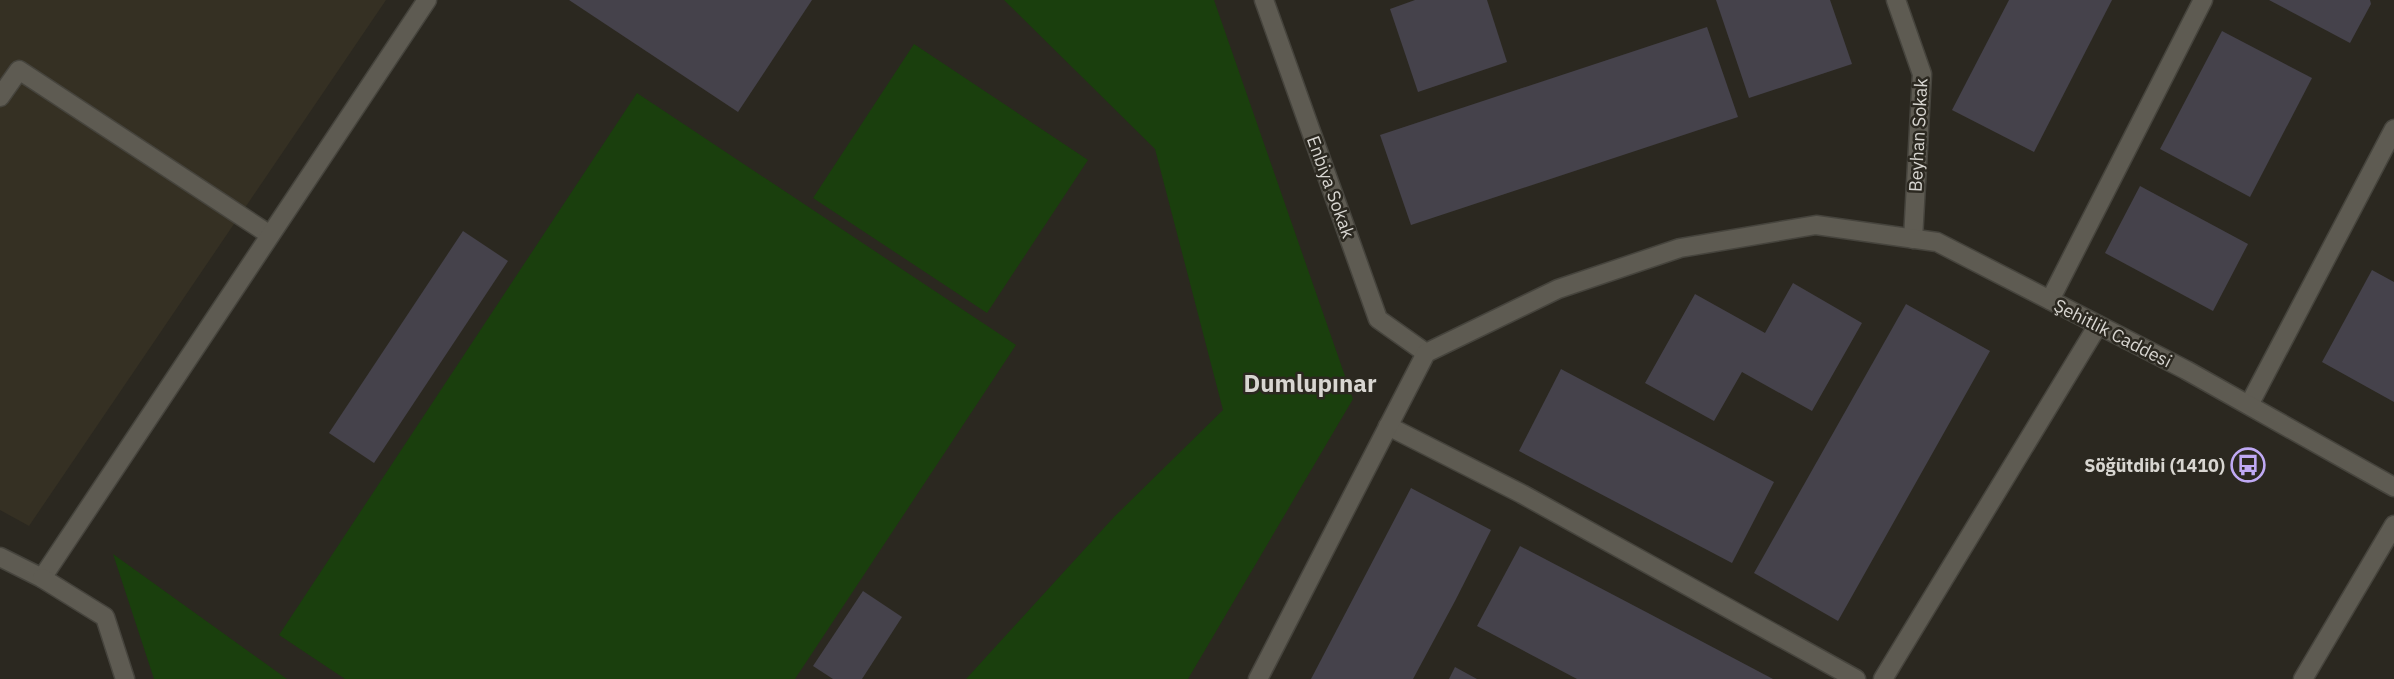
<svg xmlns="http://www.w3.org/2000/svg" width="2394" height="679" font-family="'IBM Plex Sans',sans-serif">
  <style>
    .built { fill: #353023 }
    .green { fill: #1a3f0d }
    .building { fill: #45424b }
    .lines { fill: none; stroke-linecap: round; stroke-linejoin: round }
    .minor-casing { stroke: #46443d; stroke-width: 21 }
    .minor { stroke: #5e5b52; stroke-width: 18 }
    .labels { text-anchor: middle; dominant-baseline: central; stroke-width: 5; stroke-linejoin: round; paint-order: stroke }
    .street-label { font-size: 18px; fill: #d8d6d1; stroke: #2b2820 }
    .poi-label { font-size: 18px; font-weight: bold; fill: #d8d6d1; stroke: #2b2820; text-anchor: end }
    .district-label { font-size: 24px; font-weight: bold; fill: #d8d6d1; stroke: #2b2820 }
  </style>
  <rect width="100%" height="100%" fill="#2b2820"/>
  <polygon class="built" points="0,0 386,0 29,526 0,510"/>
  <g class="green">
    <polygon points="1004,0 1214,0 1353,399 1188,679 966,679 1114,517 1223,410 1155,149"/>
    <polygon points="914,44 1088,160 987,313 813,198"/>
    <polygon points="637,93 1016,345 795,679 345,679 279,635"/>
    <polygon points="113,554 287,679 154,679"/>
  </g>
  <g class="building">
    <polygon points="569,0 812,0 738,112"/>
    <polygon points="1415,0 1487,0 1507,62 1418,92 1390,9"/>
    <polygon points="1716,0 1830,0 1852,64 1749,98"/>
    <polygon points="2009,0 2112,0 2034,152 1952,110"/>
    <polygon points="2269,0 2370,0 2371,4 2350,43"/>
    <polygon points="1707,27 1738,117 1411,225 1380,135"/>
    <polygon points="2222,31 2312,78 2250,197 2160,149"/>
    <polygon points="2140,186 2248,244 2213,311 2105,253"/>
    <polygon points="463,231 508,261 374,463 329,433"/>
    <polygon points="2372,270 2394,282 2394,402 2322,362"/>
    <polygon points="1793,283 1862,323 1812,411 1742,372 1714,421 1645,383 1695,294 1765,333"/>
    <polygon points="1906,304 1990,351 1838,621 1754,573"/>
    <polygon points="1561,369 1774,482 1732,563 1519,451"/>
    <polygon points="1411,488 1491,530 1455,601 1413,679 1311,679"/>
    <polygon points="1520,546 1648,613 1773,679 1577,679 1477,626"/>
    <polygon points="863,591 902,617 862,679 833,679 813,666"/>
    <polygon points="1455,667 1477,679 1449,679"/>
  </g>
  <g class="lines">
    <defs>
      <g id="minor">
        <polyline points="1264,0 1378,319 1426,353"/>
        <polyline points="1896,0 1922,74 1913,239"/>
        <polyline points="0,97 19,70 270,235"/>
        <polyline points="2050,300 2203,0"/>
        <polyline points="2249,405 2394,129"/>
        <polyline points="1388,426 1522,494 1856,679"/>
        <polyline points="0,557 42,578 427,0"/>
        <polyline points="42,578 105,617 125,679"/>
        <polyline points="1258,679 1426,353 1558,289 1680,248 1816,225 1937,242 2186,370 2394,487"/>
        <polyline points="1883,679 2098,325"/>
        <polyline points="2303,679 2394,525"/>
      </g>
    </defs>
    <use href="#minor" class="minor-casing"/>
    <use href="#minor" class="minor"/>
  </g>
  <defs>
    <symbol id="bus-ring" viewBox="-11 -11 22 22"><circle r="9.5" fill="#2b2820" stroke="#bfa9f4" stroke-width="1.5"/><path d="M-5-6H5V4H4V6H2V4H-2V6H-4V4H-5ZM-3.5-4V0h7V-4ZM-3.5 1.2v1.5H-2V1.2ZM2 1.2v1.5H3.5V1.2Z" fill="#bfa9f4"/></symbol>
  </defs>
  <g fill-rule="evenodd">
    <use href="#bus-ring" x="2229" y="446" width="38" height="38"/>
  </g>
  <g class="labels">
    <g class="street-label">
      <text transform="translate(1918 135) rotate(-87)">Beyhan Sokak</text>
      <text transform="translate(1331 187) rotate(70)">Enbiya Sokak</text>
      <text transform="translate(2113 333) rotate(27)">Şehitlik Caddesi</text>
    </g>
    <g class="poi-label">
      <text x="2225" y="465">Söğütdibi (1410)</text>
    </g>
    <g class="district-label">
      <text x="1310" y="383">Dumlupınar</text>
    </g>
  </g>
</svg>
